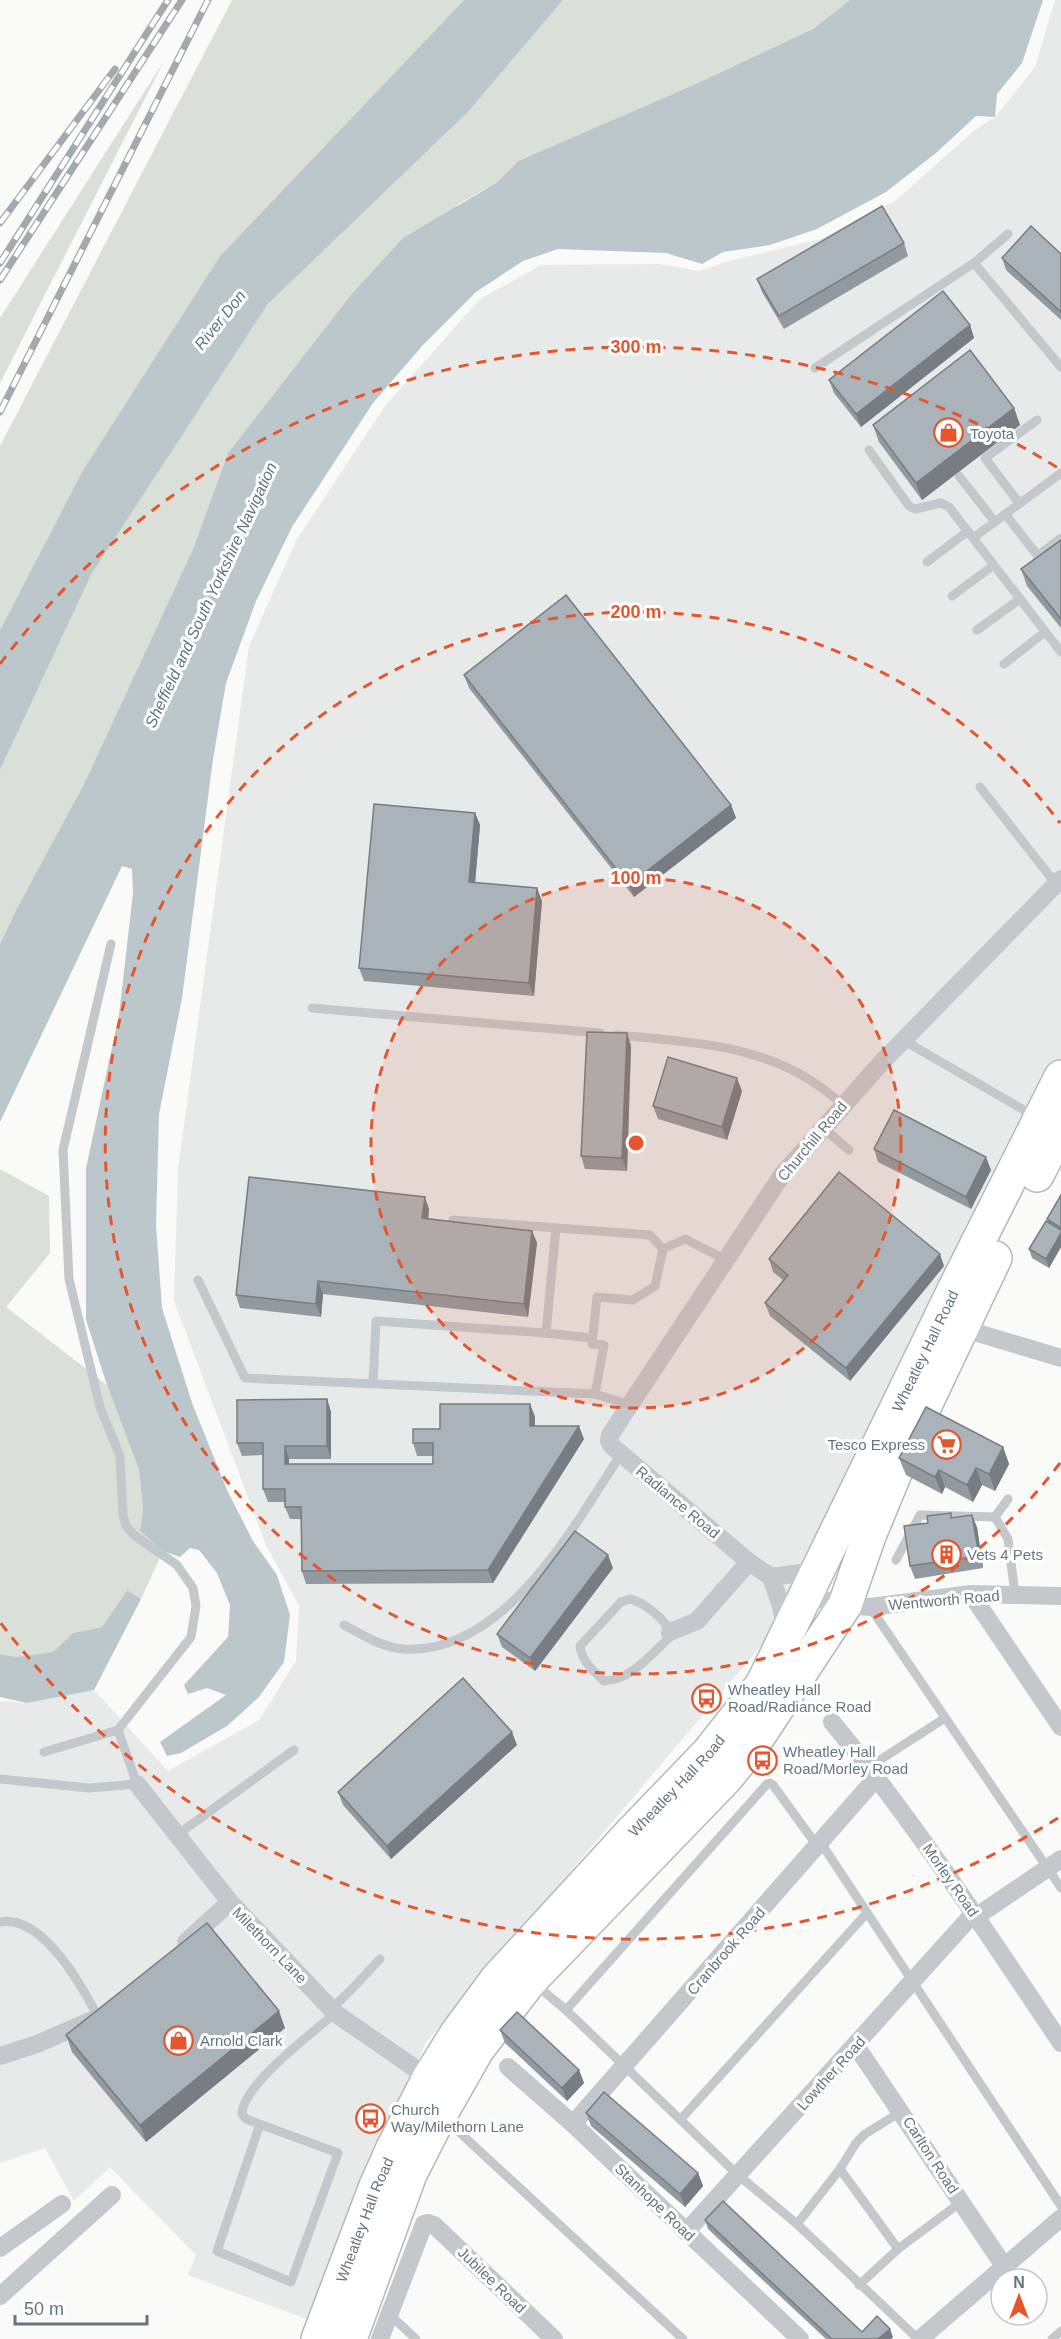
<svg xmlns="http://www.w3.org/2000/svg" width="1061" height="2339" font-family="Helvetica,sans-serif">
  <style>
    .built { fill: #e8e9e9 }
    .green { fill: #dadfd7 }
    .water { fill: #bbc7cb }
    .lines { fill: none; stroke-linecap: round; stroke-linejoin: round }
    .highway-casing { stroke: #b4b9bd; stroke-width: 36 }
    .lane { stroke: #c3c8cc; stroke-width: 9 }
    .street { stroke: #c3c8cc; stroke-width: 18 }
    .highway { stroke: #fff; stroke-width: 33 }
    .rail-casing { stroke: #a2aab0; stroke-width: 7 }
    .rail { stroke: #fff; stroke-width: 4.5; stroke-dasharray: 14; stroke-linecap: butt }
    .wall { fill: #929a9f }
    .shaded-wall { fill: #777d82 }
    .building { fill: #aab3b9; stroke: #777d82; stroke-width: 1.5 }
    .ring { fill: none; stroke: #e4572e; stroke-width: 3; stroke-dasharray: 10 8 }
    .labels { text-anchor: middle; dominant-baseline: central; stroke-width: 6; stroke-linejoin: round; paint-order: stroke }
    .poi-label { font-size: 15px; fill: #657683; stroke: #fff; text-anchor: start }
    .street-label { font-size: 15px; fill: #657683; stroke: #fff }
    .water-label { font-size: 16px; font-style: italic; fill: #60757c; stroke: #fff }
    .centre { fill: #e4572e; stroke: #fff; stroke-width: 3 }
    .ring-label { font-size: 18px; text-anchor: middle; font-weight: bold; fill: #e4572e; stroke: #fff; stroke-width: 6; stroke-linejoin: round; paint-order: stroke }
  </style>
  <rect width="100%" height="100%" fill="#fafaf8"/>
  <polygon class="built" points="1055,0 1061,0 1061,1077 804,1595 425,2044 309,2320 188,2275 196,2255 110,2167 74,2201 45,2148 0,2163 0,1701 27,1703 94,1690 168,1771 259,1720 296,1661 299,1606 266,1545 174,1301 178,1169 249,646 297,539 385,406 480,299 541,265 659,264 700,271 726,262 820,239 895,201 975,130 995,117 1035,67"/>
  <g class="green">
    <polygon points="232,0 464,0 220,256 83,470 0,630 0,446"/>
    <polygon points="563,0 850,0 813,29 689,87 518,161 496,183 460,203 350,296 228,453 193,549 84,784 17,908 0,944 0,770 91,575 268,304 468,112"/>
    <polygon points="164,61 0,383 0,318"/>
    <polygon points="0,1169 49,1196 50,1253 6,1307 107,1385 139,1470 143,1509 140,1531 163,1551 141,1599 127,1590 102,1627 73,1633 53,1652 16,1657 0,1654"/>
  </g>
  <g class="water">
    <polygon points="464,0 563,0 468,112 268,304 91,575 0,770 0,630 83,470 220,256"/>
    <polygon points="850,0 1043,0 1022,63 997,94 995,117 976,116 936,153 886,192 817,229 770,245 723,252 702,264 666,253 558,249 523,261 476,292 423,345 373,403 292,527 256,601 226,683 213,759 182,998 159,1114 156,1225 162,1308 192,1403 227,1490 253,1541 277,1575 290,1615 284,1662 259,1697 227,1726 181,1753 167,1756 160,1742 226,1695 207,1688 188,1694 184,1685 228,1637 230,1605 217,1573 199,1550 190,1548 180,1557 163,1551 140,1531 143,1509 139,1470 107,1385 86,1320 86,1168 119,1015 133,893 132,869 122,866 0,1122 0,944 17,908 84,784 193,549 228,453 350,296 403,238 496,183 518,161 689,87 813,29"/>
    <polygon points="127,1590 141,1599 94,1690 27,1703 0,1697 0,1654 16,1657 53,1652 73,1633 102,1627"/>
  </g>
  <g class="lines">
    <defs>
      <g id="highway">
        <polyline points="1037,1175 1061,1128"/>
        <path id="s1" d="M 318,2339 L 376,2186 L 393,2148 L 429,2078 L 457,2033 L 497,1979 L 632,1832 L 708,1753 L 762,1685 L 956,1286 L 1061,1077"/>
        <polyline points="350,2339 410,2174 440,2115 477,2050 530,1981 727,1777 752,1746 845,1605 869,1536 909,1439 995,1258"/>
      </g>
    </defs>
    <use href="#highway" class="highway-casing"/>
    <g class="lane">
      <polyline points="974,263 1008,234"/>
      <polyline points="815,368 974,263 1061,367"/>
      <polyline points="869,450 909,506 915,509 941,503 949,507 973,538"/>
      <polyline points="1061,473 973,538 1061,652"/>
      <polyline points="959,476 995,522"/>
      <polyline points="1019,503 985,458 1037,420"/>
      <polyline points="1005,514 1046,566"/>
      <polyline points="1037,556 1061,538"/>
      <polyline points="927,562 968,531"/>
      <polyline points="952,596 994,565"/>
      <polyline points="977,630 1020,599"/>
      <polyline points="1004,664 1045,632"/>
      <polyline points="980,787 1056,884"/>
      <polyline points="312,1008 600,1033"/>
      <path d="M 617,1035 C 682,1041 757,1044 813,1082 C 823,1088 833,1097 843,1104"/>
      <polyline points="903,1040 1036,1117"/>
      <polyline points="822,1127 849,1150"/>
      <polyline points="453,1220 650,1235 663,1249"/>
      <polyline points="198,1280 245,1378 595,1394 631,1405"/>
      <polyline points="546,1333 592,1338"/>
      <polyline points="373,1384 376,1321 546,1333 556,1228"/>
      <polyline points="595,1394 604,1345 592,1344 597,1297 633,1300 655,1286 663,1249 685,1239 726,1260"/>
      <polyline points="995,1517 1008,1499"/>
      <polyline points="896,1560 920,1515 995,1517 1008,1539 1015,1594"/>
      <path d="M 630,1599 C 643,1602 669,1621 671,1636 C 651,1654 632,1680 604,1681 C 593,1670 582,1662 580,1646 L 621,1602 Z"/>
      <polyline points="870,1607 1061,1888"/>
      <path d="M 344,1625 C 363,1635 381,1647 403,1649 C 504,1656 574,1526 621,1454"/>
      <polyline points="44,1752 118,1730"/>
      <polyline points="869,1767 945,1718"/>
      <polyline points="0,1779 89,1788 137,1784 118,1730 191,1637 196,1606 193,1588 177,1565 134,1535 126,1526 123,1515 120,1456 100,1407 69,1279 63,1150 111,944"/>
      <polyline points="177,1835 294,1750"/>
      <polyline points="821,1843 1061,2206"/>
      <path d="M 0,1922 C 42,1914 82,1986 98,2017"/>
      <polyline points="535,1984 566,2010 738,2175 797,2224 918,2339"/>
      <polyline points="331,2009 350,1991 380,1959"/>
      <polyline points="566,2010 767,1784 770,1783 773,1785 818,1847"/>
      <polyline points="444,2118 683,2339"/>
      <polyline points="681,2119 866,1914"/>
      <path d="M 260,2124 L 217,2251 L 291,2282 L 338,2153 L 246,2119 L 242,2114 C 243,2084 312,2034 335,2013"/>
      <polyline points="840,2169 898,2249"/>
      <polyline points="797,2224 840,2169 856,2143 865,2134 902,2111"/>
      <polyline points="859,2285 898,2249 961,2202"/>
      <polyline points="389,2314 416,2339"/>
      <polyline points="1052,2339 1061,2331"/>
    </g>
    <g class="street">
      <polyline points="961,1328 1061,1358"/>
      <polyline points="816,1571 771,1577 749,1562 612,1446 609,1441 610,1435 782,1175 882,1062 1061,879"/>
      <polyline points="771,1577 781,1606 786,1632"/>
      <polyline points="971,1594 1061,1727"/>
      <polyline points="804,1595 845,1605 870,1607 971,1594 1061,1596"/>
      <polyline points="670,1632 697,1621 749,1562"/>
      <path d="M 832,1722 C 916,1824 988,1934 1061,2043"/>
      <polyline points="137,1784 230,1902 335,2013 429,2078"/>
      <polyline points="977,1916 1061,1859"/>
      <polyline points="186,1942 230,1902"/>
      <polyline points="856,2046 1004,2266"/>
      <polyline points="0,2056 37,2044 99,2017"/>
      <polyline points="508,2067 573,2124 800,2339"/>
      <polyline points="573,2124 877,1777"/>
      <polyline points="686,2232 974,1913"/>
      <polyline points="0,2248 62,2204"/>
      <polyline points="0,2296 112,2195"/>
      <polyline points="380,2339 424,2224 428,2223 434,2225 554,2339"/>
      <polyline points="920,2339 1061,2218"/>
    </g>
    <use href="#highway" class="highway"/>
    <defs>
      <g id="rail">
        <polyline points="0,223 115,69"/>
        <polyline points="0,263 168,0"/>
        <polyline points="0,280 182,0"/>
        <polyline points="0,412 208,0"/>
      </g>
    </defs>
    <use href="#rail" class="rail-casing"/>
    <use href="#rail" class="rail"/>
  </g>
  <g class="wall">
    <polygon points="904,243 908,256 784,329 762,292 757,279"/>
    <polygon points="1061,254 1061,320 1006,270 1002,258"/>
    <polygon points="970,325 974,338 861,427 834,393 829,380"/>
    <polygon points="1014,408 1020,425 922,500 879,442 873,425"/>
    <polygon points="1061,540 1061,628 1027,586 1021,569"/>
    <polygon points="464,675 731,805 736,818 634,897 469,688"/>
    <polygon points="475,813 480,825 475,883 542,901 534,996 364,981 359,968"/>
    <polygon points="627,1033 631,1046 627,1171 585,1169 581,1156"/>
    <polygon points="742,1091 727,1140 658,1119 653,1106"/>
    <polygon points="874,1149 991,1170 971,1209 878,1162"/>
    <polygon points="1061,1195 1061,1247 1049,1268 1032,1258 1029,1249 1048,1223 1047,1219"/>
    <polygon points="429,1209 428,1219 532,1231 537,1243 528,1317 323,1294 321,1317 240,1308 236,1295"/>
    <polygon points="769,1259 944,1266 850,1381 770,1316 765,1303 783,1280 773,1272"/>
    <polygon points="327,1399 331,1412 331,1459 289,1459 289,1464 433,1464 433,1456 417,1456 413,1443 440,1429 530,1404 535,1417 535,1426 584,1439 493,1583 306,1584 302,1571 301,1519 290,1519 285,1507 285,1502 268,1502 263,1489 263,1455 242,1456 237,1443"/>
    <polygon points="1003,1447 1009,1464 995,1491 982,1485 973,1502 945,1487 942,1494 906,1475 899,1458"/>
    <polygon points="952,1518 977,1527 983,1568 915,1579 910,1566 928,1523"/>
    <polygon points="613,1568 535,1671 502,1647 497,1634"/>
    <polygon points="517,1745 391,1859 343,1805 338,1792"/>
    <polygon points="285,2028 146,2142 72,2052 66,2035"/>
    <polygon points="500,2030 579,2070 584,2083 567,2101 505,2043"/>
    <polygon points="586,2113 698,2173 703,2186 685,2207 591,2126"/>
    <polygon points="705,2220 862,2332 893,2337 891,2339 826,2339 708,2229"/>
  </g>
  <g class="shaded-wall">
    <polygon points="970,325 974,338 861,427 856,414"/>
    <polygon points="1014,408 1020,425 922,500 916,483"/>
    <polygon points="731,805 736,818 634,897 629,885"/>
    <polygon points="475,813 480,825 474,895 469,882"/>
    <polygon points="537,888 542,901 534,996 529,983"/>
    <polygon points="627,1033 631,1046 627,1171 622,1158"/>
    <polygon points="737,1078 742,1091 727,1140 722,1127"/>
    <polygon points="986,1157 991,1170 971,1209 966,1197"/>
    <polygon points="425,1197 429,1209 427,1231 422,1218"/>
    <polygon points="532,1231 537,1243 528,1317 524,1304"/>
    <polygon points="1061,1233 1061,1247 1049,1268 1046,1259"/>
    <polygon points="940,1254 944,1266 850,1381 846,1368"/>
    <polygon points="318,1281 323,1294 321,1317 316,1304"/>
    <polygon points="327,1399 331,1412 331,1459 327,1446"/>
    <polygon points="530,1404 535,1417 535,1439 530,1426"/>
    <polygon points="579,1426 584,1439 493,1583 488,1570"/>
    <polygon points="285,1446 289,1459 289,1477 285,1464"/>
    <polygon points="1003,1447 1009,1464 995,1491 989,1474"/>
    <polygon points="976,1468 982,1485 973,1502 967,1485"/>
    <polygon points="939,1470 945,1487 942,1494 935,1477"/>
    <polygon points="972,1515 977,1527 983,1568 979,1556"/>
    <polygon points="608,1555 613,1568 535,1671 530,1658"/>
    <polygon points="512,1732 517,1745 391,1859 387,1846"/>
    <polygon points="279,2011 285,2028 146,2142 140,2125"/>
    <polygon points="579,2070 584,2083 567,2101 562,2088"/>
    <polygon points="698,2173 703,2186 685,2207 680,2194"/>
    <polygon points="890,2329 893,2337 891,2339 878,2339"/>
  </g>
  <g class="building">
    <polygon points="882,206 904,243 779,316 757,279"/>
    <polygon points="1031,226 1061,254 1061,312 1002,258"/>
    <polygon points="943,291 970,325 856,414 829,380"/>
    <polygon points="970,350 1014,408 916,483 873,425"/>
    <polygon points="1061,540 1061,619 1021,569"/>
    <polygon points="566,595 731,805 629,885 464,675"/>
    <polygon points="374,804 475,813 469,882 537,888 529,983 359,968"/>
    <polygon points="587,1032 627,1033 622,1158 581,1156"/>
    <polygon points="668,1057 737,1078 722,1127 653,1106"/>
    <polygon points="894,1110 986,1157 966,1197 874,1149"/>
    <polygon points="839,1172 940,1254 846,1368 765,1303 788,1275 769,1259"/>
    <polygon points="249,1177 425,1197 422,1218 532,1231 524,1304 318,1281 316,1304 236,1295"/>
    <polygon points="1061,1195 1061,1228 1047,1219"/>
    <polygon points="1046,1221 1061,1230 1061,1233 1046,1259 1029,1249"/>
    <polygon points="327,1399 327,1446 285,1446 285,1464 433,1464 433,1443 413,1443 413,1429 440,1429 440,1404 530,1404 530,1426 579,1426 488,1570 302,1571 301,1507 285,1507 285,1489 263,1489 263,1443 237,1443 237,1400"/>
    <polygon points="926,1407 1003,1447 989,1474 976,1468 967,1485 939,1470 935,1477 899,1458"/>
    <polygon points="951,1513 951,1518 972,1515 979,1556 910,1566 904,1526 928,1523 927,1516"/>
    <polygon points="575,1531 608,1555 530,1658 497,1634"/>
    <polygon points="463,1678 512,1732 387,1846 338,1792"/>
    <polygon points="207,1923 279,2011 140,2125 66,2035"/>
    <polygon points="517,2012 579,2070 562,2088 500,2030"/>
    <polygon points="604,2092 698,2173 680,2194 586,2113"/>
    <polygon points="723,2201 862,2332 877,2316 890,2329 878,2339 832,2339 705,2220"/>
  </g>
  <circle cx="636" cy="1143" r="265" fill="#e4572e" fill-opacity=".12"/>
  <g class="ring">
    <circle cx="636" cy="1143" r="265"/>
    <path d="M1060 1463A531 531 0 1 1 1060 823"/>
    <path d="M1058 1818A796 796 0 0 1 0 1622M0 664A796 796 0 0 1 1058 468"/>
  </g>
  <defs>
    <symbol id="shop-ring" viewBox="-11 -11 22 22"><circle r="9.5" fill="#fff" stroke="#e4572e" stroke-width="1.5"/><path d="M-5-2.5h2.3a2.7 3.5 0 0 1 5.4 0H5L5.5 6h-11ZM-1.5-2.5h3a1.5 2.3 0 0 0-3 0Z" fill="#e4572e"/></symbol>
    <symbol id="supermarket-ring" viewBox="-11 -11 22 22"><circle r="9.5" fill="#fff" stroke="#e4572e" stroke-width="1.5"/><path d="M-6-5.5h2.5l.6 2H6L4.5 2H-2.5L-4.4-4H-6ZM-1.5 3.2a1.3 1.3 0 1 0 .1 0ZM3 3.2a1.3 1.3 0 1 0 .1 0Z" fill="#e4572e"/></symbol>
    <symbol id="building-ring" viewBox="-11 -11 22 22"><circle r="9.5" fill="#fff" stroke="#e4572e" stroke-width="1.5"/><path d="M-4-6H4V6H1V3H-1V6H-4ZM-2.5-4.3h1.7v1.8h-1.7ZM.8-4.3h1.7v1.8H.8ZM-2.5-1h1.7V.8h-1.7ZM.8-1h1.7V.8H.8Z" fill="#e4572e"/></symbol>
    <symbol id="bus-ring" viewBox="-11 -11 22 22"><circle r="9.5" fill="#fff" stroke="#e4572e" stroke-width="1.5"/><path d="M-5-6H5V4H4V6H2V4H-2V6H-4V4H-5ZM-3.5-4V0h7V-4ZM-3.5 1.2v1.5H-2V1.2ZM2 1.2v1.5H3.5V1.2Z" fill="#e4572e"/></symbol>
  </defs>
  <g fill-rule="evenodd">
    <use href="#shop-ring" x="932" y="416" width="33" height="33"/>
    <use href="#supermarket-ring" x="930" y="1428" width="33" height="33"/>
    <use href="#building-ring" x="930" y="1538" width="33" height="33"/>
    <use href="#bus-ring" x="690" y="1682" width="33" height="33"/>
    <use href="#bus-ring" x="746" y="1744" width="33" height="33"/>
    <use href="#shop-ring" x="162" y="2024" width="33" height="33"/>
    <use href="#bus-ring" x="354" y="2102" width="33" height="33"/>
  </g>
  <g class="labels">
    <g class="poi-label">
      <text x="970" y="433">Toyota</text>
      <text x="925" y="1444" text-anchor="end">Tesco Express</text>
      <text x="967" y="1554">Vets 4 Pets</text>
      <text x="728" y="1689">Wheatley Hall<tspan x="728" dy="17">Road/Radiance Road</tspan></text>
      <text x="783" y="1751">Wheatley Hall<tspan x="783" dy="17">Road/Morley Road</tspan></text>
      <text x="200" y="2040">Arnold Clark</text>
      <text x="391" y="2109">Church<tspan x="391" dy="17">Way/Milethorn Lane</tspan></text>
    </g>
    <g class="street-label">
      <text transform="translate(812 1141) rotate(-50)">Churchill Road</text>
      <text stroke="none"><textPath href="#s1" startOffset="1172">Wheatley Hall Road</textPath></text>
      <text transform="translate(678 1502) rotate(40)">Radiance Road</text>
      <text transform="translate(944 1600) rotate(-5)">Wentworth Road</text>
      <text stroke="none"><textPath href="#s1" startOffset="668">Wheatley Hall Road</textPath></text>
      <text transform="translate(951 1880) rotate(55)">Morley Road</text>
      <text transform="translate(270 1945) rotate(46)">Milethorn Lane</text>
      <text transform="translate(726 1951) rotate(-49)">Cranbrook Road</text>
      <text transform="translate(831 2073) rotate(-48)">Lowther Road</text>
      <text transform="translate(931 2155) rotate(57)">Carlton Road</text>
      <text transform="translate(655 2202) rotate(44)">Stanhope Road</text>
      <text stroke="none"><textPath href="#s1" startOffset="128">Wheatley Hall Road</textPath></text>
      <text transform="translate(492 2280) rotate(44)">Jubilee Road</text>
    </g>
    <g class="water-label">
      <text transform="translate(220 320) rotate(-51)">River Don</text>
      <text transform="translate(211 595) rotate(-65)">Sheffield and South Yorkshire Navigation</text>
    </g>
  </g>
  <circle cx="636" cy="1143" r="9" class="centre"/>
  <g class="ring-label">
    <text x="636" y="353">300 m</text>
    <text x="636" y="618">200 m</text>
    <text x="636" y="884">100 m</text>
  </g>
  <g transform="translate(1019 2297)"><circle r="28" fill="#ffffff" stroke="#c1c8cd" stroke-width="1.5"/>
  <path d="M0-4.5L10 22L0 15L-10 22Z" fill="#e4572e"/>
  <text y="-9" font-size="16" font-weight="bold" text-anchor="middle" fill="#657683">N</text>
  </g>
  <path d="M15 2315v9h132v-9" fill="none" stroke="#657683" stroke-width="3"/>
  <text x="24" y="2315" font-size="18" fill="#657683" stroke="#ffffff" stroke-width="4.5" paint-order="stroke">50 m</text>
</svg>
